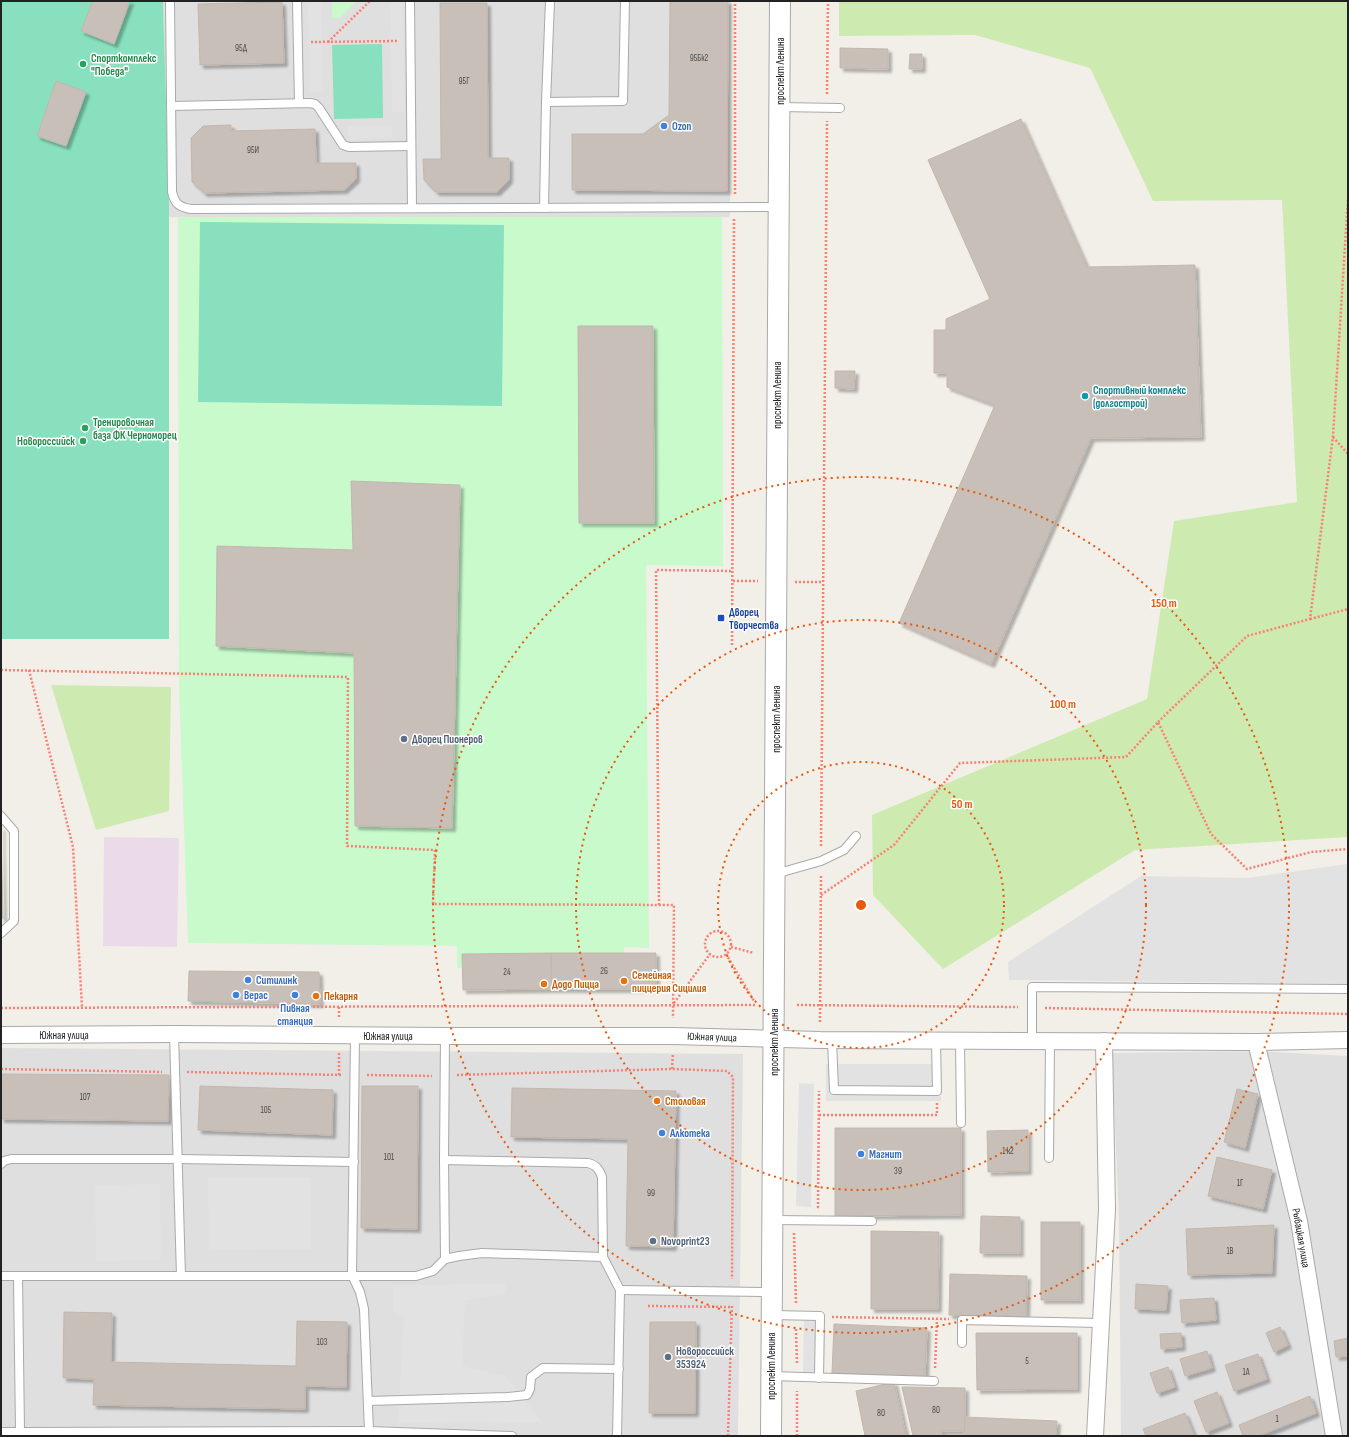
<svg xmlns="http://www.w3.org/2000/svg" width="1349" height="1437" font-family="'Sofia Sans Condensed',sans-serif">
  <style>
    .residential { fill: #e0dfdf }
    .industrial { fill: #ebdbe8 }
    .grass { fill: #cdebb0 }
    .park { fill: #c8facc }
    .pitch { fill: #88e0be }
    .parking { fill: #e2e2e2 }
    .building { fill: #c7bfb8; stroke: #c4b6ab; filter: url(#shadow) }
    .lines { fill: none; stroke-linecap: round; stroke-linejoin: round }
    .service-casing { stroke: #a9a9a9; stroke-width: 10 }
    .minor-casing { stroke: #a9a9a9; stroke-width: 18 }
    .tertiary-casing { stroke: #a9a9a9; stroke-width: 22 }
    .path { stroke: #fa8072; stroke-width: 2.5; stroke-dasharray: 2 2; stroke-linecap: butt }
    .service { stroke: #fff; stroke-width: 8 }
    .minor { stroke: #fff; stroke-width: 16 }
    .tertiary { stroke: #fff; stroke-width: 20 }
    .ring { fill: none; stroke: #e8590c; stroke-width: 2; stroke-dasharray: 2 4 }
    .leisure-dot { fill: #2e9e5b; stroke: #fff; stroke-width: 1.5 }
    .shop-dot { fill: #3f7fe0; stroke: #fff; stroke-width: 1.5 }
    .culture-dot { fill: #0f9aa8; stroke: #fff; stroke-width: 1.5 }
    .transit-dot { fill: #1a4fb4; stroke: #fff; stroke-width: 1.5 }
    .service-dot { fill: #5c6f8a; stroke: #fff; stroke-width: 1.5 }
    .food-dot { fill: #e8710a; stroke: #fff; stroke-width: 1.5 }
    .labels { text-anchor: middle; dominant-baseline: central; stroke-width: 3; stroke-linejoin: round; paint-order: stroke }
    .number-label { font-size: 9px; fill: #4b4948 }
    .leisure-label { font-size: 11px; font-weight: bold; fill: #27864d; stroke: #fff; text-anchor: start }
    .street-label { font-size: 11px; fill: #222; stroke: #fff }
    .shop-label { font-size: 11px; font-weight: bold; fill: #366cbe; stroke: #fff; text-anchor: start }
    .culture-label { font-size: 11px; font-weight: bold; fill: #0d838f; stroke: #fff; text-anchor: start }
    .transit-label { font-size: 11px; font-weight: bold; fill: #164399; stroke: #fff; text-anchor: start }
    .service-label { font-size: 11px; font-weight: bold; fill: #4e5e75; stroke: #fff; text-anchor: start }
    .food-label { font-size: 11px; font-weight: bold; fill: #c56008; stroke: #fff; text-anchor: start }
    .centre { fill: #e8590c; stroke: #fff; stroke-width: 2 }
    .ring-label { font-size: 12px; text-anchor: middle; font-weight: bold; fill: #e8590c; stroke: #fff; stroke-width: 3; stroke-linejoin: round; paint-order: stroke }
  </style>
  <defs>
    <filter id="shadow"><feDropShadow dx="3.5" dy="3.5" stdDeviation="1" flood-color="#0004"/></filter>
  </defs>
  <rect width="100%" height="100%" fill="#f2efe9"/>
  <g class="residential">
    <polygon points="163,1 731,1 730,217 169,217"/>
    <polygon points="1,1048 743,1054 738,1436 1,1436"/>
    <polygon points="1256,1051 1348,1056 1348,1436 1121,1436 1119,1221 1112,1053"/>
  </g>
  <polygon class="industrial" points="104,837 179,838 177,947 103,946"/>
  <g class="grass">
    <polygon points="839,1 1348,1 1348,837 1135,850 943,969 873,895 872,815 1147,699 1174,521 1297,502 1282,200 1153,201 1090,68 975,35 839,36"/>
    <polygon points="51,685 171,687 169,811 96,830"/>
  </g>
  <g class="park">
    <polygon points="332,1 357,1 340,18 332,18"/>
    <polygon points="178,217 722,217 723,566 646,565 649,948 624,947 624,967 457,968 457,946 188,943 179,686"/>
  </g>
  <g class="pitch">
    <polygon points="1,1 163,1 169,203 169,639 1,639"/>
    <polygon points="382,44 383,118 334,119 332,45"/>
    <polygon points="200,222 504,225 502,406 198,402"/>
  </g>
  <g class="parking">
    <polygon points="308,1 321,1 323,91 310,92"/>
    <polygon points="390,1 402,1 405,112 392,112"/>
    <polygon points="392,125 392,138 348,139 348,126"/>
    <polygon points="1348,864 1348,984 1009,980 1008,962 1141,876 1247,878"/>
    <rect x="826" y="1064" width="115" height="37"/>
    <polygon points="799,1083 814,1084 811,1207 796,1206"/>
    <polygon points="310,1177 311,1249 209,1250 208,1178"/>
    <polygon points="160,1184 161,1260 96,1261 95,1185"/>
    <polygon points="505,1284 506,1293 465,1301 462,1366 505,1376 543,1423 470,1421 398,1423 404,1317 393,1311 393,1285"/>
    <polygon points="804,1320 825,1320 824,1374 803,1373"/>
  </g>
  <g class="building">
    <polygon points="93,1 130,1 114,44 81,31"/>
    <polygon points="670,1 728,1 727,191 572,190 572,134 643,134 669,115"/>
    <polygon points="282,2 284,63 200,65 198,4"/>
    <polygon points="440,3 487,3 488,158 509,158 509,180 497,192 436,192 424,180 423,159 441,159"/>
    <polygon points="840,48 888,49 888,69 840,68"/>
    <polygon points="910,54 922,54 922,69 909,69"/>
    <polygon points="56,81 86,92 66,146 37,136"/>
    <polygon points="1021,119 1087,267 1195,265 1201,437 1091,438 991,664 899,623 995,405 947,387 947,373 934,373 934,330 946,330 946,319 990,299 928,160"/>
    <polygon points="231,125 231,131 315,129 316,163 356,163 356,179 344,190 204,193 192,182 191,138 203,126"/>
    <polygon points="578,326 653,326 654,523 579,523"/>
    <polygon points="835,371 855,371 854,389 835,388"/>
    <polygon points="351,481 460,485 452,828 355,826 354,653 216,646 217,546 353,550"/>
    <polygon points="1,827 3,918 1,918"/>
    <polygon points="551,953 552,989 463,990 462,954"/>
    <polygon points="551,953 656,953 656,989 552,989"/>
    <polygon points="189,971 319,972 320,1004 188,1001"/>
    <polygon points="1,1074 169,1075 168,1121 1,1119"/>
    <polygon points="200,1086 333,1090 332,1135 198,1130"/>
    <polygon points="362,1086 418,1086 417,1229 361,1228"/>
    <polygon points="512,1088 676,1091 673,1247 626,1246 628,1139 511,1137"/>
    <polygon points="1237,1089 1258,1094 1245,1148 1224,1142"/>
    <polygon points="835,1128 961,1128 961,1215 835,1216"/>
    <polygon points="1028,1130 1028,1171 988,1172 987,1131"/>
    <polygon points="1217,1157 1272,1170 1263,1209 1208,1196"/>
    <polygon points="981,1216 1020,1217 1020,1253 980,1253"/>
    <rect x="1041" y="1222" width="39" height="78"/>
    <polygon points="1274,1225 1272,1273 1188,1275 1186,1229"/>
    <polygon points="871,1231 939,1232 938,1309 871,1309"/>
    <polygon points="950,1274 1027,1276 1026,1317 949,1315"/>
    <polygon points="1136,1284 1168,1286 1166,1310 1135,1309"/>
    <polygon points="1214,1298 1216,1320 1182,1323 1180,1300"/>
    <polygon points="64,1312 112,1313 111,1362 296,1366 297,1321 347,1322 346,1387 305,1386 305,1409 93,1405 94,1379 63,1378"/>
    <polygon points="650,1322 696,1322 695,1413 649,1413"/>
    <polygon points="834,1324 927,1328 925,1377 832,1373"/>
    <polygon points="1280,1327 1288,1345 1274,1352 1266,1333"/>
    <polygon points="976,1333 1077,1333 1077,1389 977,1390"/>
    <polygon points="1181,1333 1182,1347 1161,1349 1160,1334"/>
    <polygon points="1348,1338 1348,1356 1336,1357 1334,1341"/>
    <polygon points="1207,1351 1212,1368 1185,1376 1180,1359"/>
    <polygon points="1258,1354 1267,1379 1234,1391 1225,1365"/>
    <polygon points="1168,1367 1175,1387 1157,1393 1150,1373"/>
    <polygon points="894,1382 906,1436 865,1436 856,1391"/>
    <polygon points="902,1387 965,1388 965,1431 941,1431 941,1436 913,1436"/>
    <polygon points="1217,1392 1229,1423 1206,1432 1194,1401"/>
    <polygon points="1310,1396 1316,1413 1258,1436 1243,1436 1239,1425"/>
    <polygon points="1185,1413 1194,1435 1146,1436 1143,1429"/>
    <polygon points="965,1417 1057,1421 1056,1436 964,1436"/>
  </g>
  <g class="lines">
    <defs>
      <g id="service">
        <path d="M 170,1 L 172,192 C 175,204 179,207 191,209 L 779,207"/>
        <polyline points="297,1 299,103"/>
        <polyline points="410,1 412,208"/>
        <polyline points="546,102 623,101 625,1"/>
        <polyline points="171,106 310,103 315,104 319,108 343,145 349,147 411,146"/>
        <polyline points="779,107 840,108"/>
        <polyline points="544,208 546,102 550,1"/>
        <polyline points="1,816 14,831 14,921 1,933"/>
        <polyline points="775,874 821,861 844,850 856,836"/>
        <polyline points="174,1034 181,1276"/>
        <polyline points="355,1036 352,1275 360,1292 364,1309 369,1431"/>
        <polyline points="445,1036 444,1160 445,1259"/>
        <polyline points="832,1040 834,1090 937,1091 936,1041"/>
        <polyline points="960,1040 961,1123"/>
        <polyline points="1032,1041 1032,987 1348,989"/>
        <polyline points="1049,1158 1050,1041"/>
        <path d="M 444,1160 L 588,1163 C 596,1165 599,1169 602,1177 L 603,1257 L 620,1290 L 617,1436"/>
        <polyline points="1,1164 4,1161 11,1159 178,1159 354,1162"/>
        <polyline points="773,1220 872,1221"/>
        <polyline points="1,1276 416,1276 433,1271 445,1259 459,1256 482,1253 603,1257"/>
        <polyline points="18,1277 20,1432 369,1431 512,1436"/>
        <polyline points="620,1290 772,1292"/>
        <polyline points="772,1315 820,1316 819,1378"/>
        <polyline points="962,1343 962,1320 1101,1323"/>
        <polyline points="771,1376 934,1381"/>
        <polyline points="368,1401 507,1397 527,1395 530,1389 531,1377 543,1368 619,1369"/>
        <polyline points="1,1432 20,1432"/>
      </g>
      <g id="minor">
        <polyline points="1,1035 174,1034 445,1036 673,1036 820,1040 1256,1042 1348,1040"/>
        <polyline points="1256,1042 1299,1221 1334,1436"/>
        <polyline points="1095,1436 1107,1209 1104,1041"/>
      </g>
      <polyline id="tertiary" points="771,1436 780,1"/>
    </defs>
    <use href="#service" class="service-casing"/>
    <use href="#minor" class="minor-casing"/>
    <use href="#tertiary" class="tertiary-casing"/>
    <g class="path">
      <polyline points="311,42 398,41"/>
      <polyline points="328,42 370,1"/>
      <polyline points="827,94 828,1"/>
      <polyline points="735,194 735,1"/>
      <polyline points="1333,437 1348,454"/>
      <polyline points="733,581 758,581"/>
      <polyline points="795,582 823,582"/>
      <polyline points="1310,619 1348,609"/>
      <polyline points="732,645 734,219"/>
      <polyline points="1,670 348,677 347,846 435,850 433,904 674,905 673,1018"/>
      <polyline points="29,670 73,847 82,1007"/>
      <polyline points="1158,722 1247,636 1310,619 1333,436 1348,198"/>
      <polyline points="821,846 827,121"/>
      <polyline points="821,895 894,845 960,763 1126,757 1158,722 1211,834 1247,869 1311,852 1348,849"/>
      <polyline points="659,905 656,570 733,571"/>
      <circle cx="718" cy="944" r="13"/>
      <polyline points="731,947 754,953"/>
      <polyline points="726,954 754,1001"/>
      <polyline points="674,1003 710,954"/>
      <polyline points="797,1005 1018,1007"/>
      <polyline points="1,1008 755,1005"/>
      <polyline points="1045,1008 1348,1014"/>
      <polyline points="339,1017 339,1006"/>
      <polyline points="820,1022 821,875"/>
      <polyline points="1,1069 162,1072"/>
      <polyline points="672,1069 673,1053"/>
      <polyline points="187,1072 342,1075"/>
      <polyline points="339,1075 339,1052"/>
      <polyline points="367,1075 432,1076"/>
      <polyline points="457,1075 672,1069 727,1071 733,1077 732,1279"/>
      <polyline points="819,1115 937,1115 937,1103"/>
      <polyline points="819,1207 818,1207 819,1091"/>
      <polyline points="794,1233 796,1304"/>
      <polyline points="648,1306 731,1307"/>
      <polyline points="832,1317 949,1319"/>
      <polyline points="796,1329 797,1364"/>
      <polyline points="935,1368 937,1319"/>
      <polyline points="728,1436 732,1304"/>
      <polyline points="797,1436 797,1391"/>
    </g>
    <use href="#service" class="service"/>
    <use href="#minor" class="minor"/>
    <use href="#tertiary" class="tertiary"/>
  </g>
  <g class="ring">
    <circle cx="861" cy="905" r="143"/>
    <circle cx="861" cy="905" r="285"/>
    <circle cx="861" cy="905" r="428"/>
  </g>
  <g class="leisure-dot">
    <circle cx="83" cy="64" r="4"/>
    <circle cx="85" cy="428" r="4"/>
    <circle cx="83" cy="441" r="4"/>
  </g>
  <g class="shop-dot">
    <circle cx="664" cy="126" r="4"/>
    <circle cx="248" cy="980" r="4"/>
    <circle cx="236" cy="995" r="4"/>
    <circle cx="295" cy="995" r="4"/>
    <circle cx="662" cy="1133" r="4"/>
    <circle cx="861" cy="1154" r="4"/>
  </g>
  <circle class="culture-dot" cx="1085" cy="396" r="4"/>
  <rect class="transit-dot" x="717" y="614" width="8" height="8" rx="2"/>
  <g class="service-dot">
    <circle cx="404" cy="739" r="4"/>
    <circle cx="653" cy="1241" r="4"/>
    <circle cx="668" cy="1357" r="4"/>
  </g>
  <g class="food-dot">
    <circle cx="624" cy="981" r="4"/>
    <circle cx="544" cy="984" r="4"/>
    <circle cx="316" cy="996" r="4"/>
    <circle cx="657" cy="1101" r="4"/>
  </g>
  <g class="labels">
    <g class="number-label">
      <text x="241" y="48">95Д</text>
      <text x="699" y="58">95Бк2</text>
      <text x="464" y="81">95Г</text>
      <text x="253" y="150">95И</text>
      <text x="604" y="971">26</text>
      <text x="507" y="972">24</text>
      <text x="85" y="1097">107</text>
      <text x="266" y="1110">105</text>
      <text x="1008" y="1151">1 к2</text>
      <text x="389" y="1157">101</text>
      <text x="898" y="1171">39</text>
      <text x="1240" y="1183">1Г</text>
      <text x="651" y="1193">99</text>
      <text x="1230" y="1251">1В</text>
      <text x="322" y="1342">103</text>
      <text x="1027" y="1361">5</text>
      <text x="1246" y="1372">1А</text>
      <text x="936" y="1410">80</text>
      <text x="881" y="1413">80</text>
      <text x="1277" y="1419">1</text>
    </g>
    <g class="leisure-label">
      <text x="91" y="58">Спорткомплекс<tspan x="91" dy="13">"Победа"</tspan></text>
      <text x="93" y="422">Тренировочная<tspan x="93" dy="13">база ФК Черноморец</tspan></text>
      <text x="75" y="441" text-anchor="end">Новороссийск</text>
    </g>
    <g class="street-label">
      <text transform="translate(780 71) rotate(-90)">проспект Ленина</text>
      <text transform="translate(777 395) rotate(-90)">проспект Ленина</text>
      <text transform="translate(776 719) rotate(-90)">проспект Ленина</text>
      <text x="64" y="1035">Южная улица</text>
      <text x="388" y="1036">Южная улица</text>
      <text transform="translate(712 1037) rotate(2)">Южная улица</text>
      <text transform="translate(774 1042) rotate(-90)">проспект Ленина</text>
      <text transform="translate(1301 1238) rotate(80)">Рыбацкая улица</text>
      <text transform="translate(771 1366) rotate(-90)">проспект Ленина</text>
    </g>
    <g class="shop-label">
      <text x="672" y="126">Ozon</text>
      <text x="256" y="980">Ситилинк</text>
      <text x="244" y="995">Верас</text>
      <text x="295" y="1008" text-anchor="middle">Пивная<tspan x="295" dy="13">станция</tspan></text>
      <text x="670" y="1133">Алкотека</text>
      <text x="869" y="1154">Магнит</text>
    </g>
    <g class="culture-label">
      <text x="1093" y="390">Спортивный комплекс<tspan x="1093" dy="13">(долгострой)</tspan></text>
    </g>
    <g class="transit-label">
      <text x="729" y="612">Дворец<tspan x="729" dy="13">Творчества</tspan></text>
    </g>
    <g class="service-label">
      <text x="412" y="739">Дворец Пионеров</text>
      <text x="661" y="1241">Novoprint23</text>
      <text x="676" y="1351">Новороссийск<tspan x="676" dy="13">353924</tspan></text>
    </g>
    <g class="food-label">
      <text x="632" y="975">Семейная<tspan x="632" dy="13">пиццерия Сицилия</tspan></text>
      <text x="552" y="984">Додо Пицца</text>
      <text x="324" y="996">Пекарня</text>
      <text x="665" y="1101">Столовая</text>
    </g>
  </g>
  <circle cx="861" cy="905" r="6" class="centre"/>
  <g class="ring-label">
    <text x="1164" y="607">150 m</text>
    <text x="1063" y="708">100 m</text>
    <text x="962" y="808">50 m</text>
  </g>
  <rect width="1349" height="1437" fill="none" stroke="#222222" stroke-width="4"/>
</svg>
